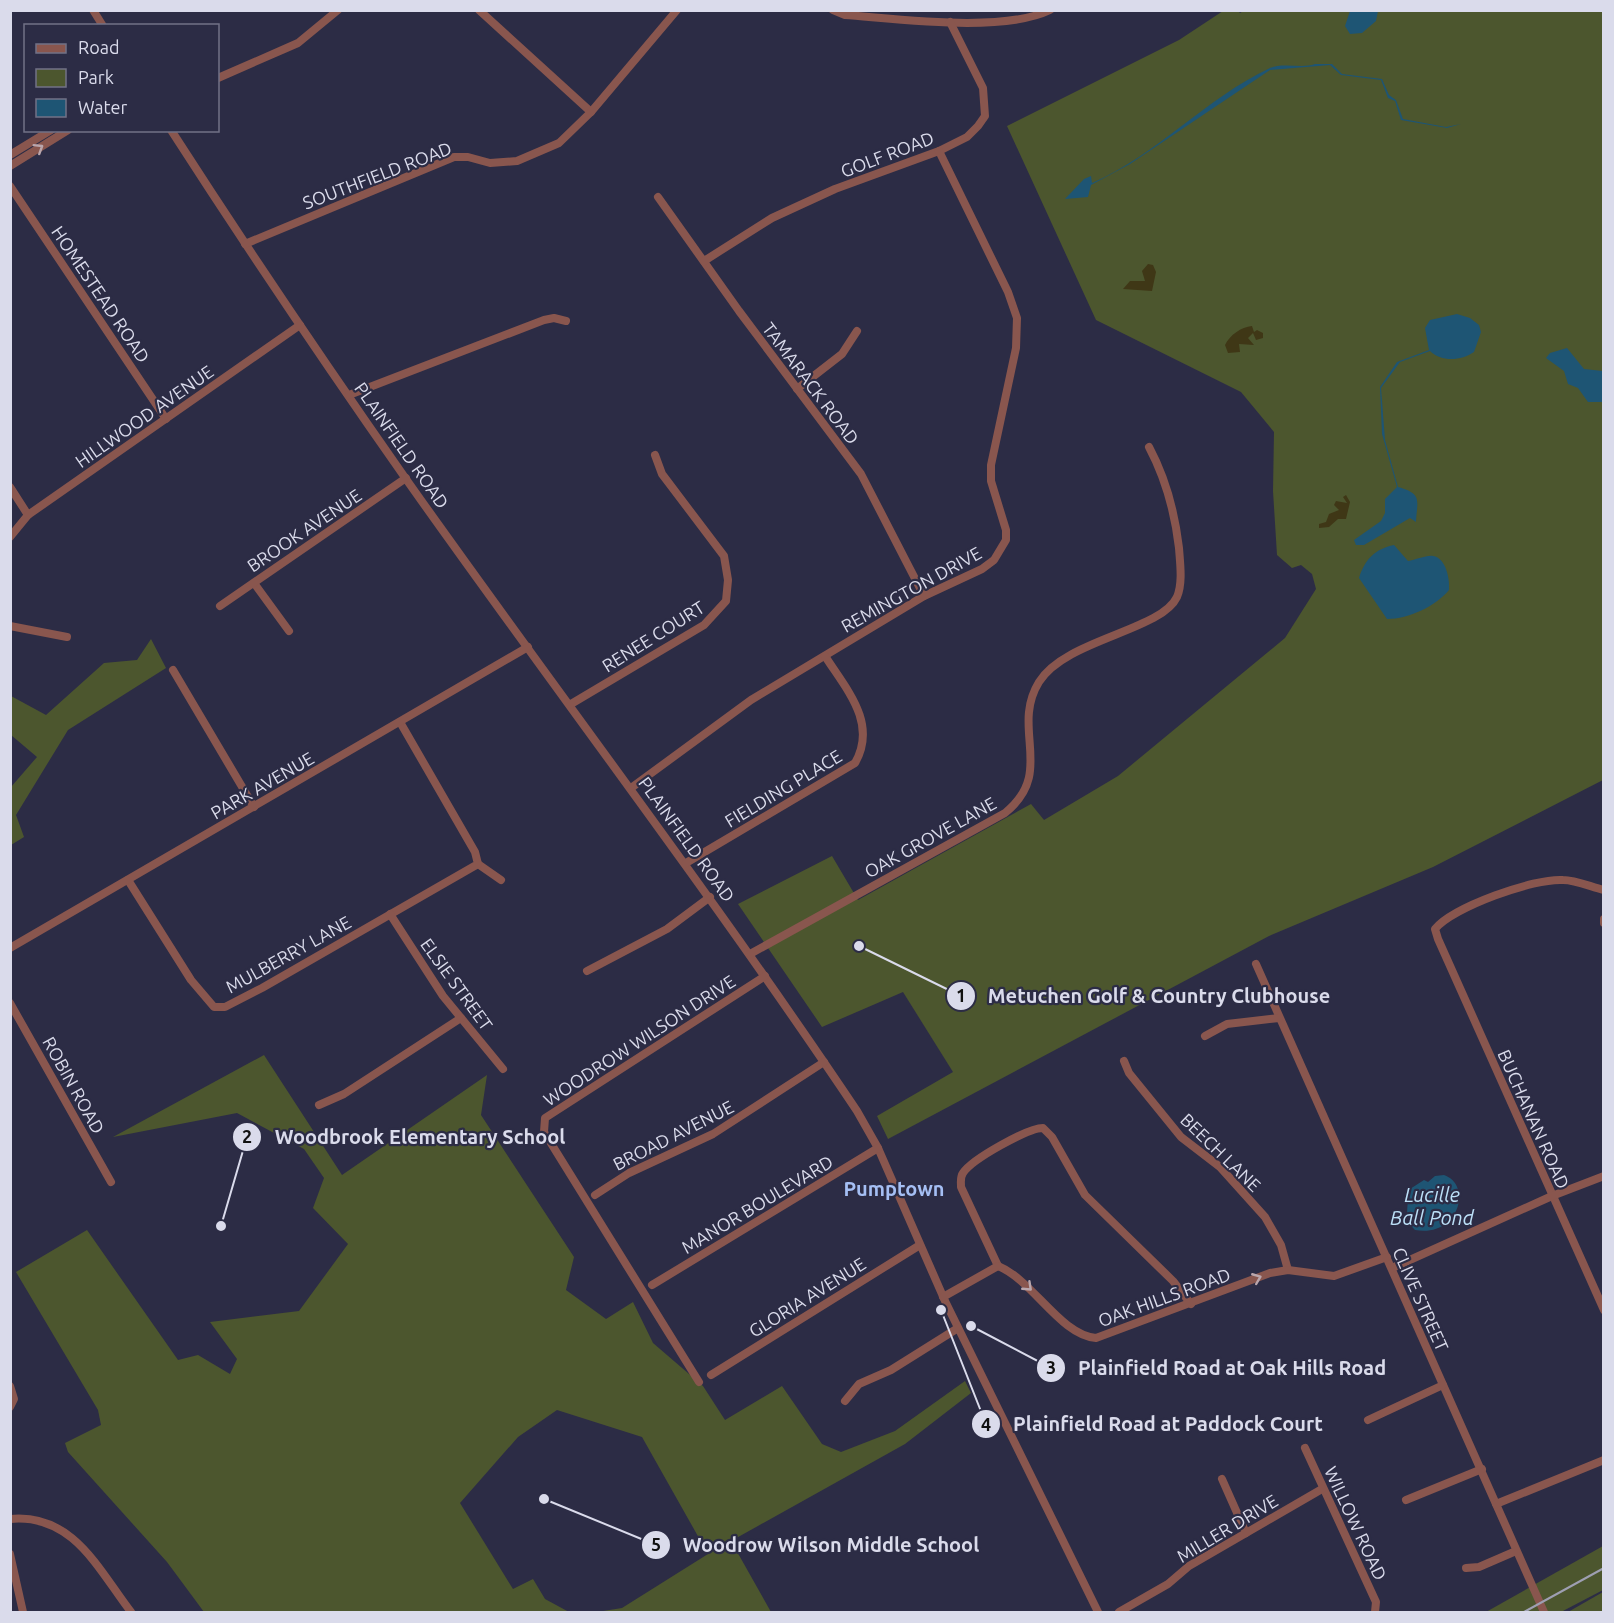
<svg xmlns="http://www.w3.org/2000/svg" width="1614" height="1623" font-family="Ubuntu,sans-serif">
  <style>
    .green { fill: #4c562e }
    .sand { fill: #3f3716 }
    .water { fill: #1e5574 }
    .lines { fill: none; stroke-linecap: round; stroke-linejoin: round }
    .minor { stroke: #89564e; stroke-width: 8 }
    .rail { stroke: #9e9fb2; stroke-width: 2 }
    .oneway { stroke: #baa6ac }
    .labels { text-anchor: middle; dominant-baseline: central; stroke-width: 4.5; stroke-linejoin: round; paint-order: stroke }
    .street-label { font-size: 18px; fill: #dadbeb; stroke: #2c2c45 }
    .neighbourhood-label { font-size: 20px; font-weight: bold; fill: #a5bff4; stroke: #2c2c45 }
    .water-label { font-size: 20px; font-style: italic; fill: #bce0f8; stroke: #2c2c45 }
    .leader { fill: none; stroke: #dadbeb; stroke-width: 2 }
    .callout-dot { fill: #dadbeb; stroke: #2c2c45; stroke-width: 2 }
    .mark-label { font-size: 18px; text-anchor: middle; font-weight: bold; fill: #111 }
    .callout-label { font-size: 20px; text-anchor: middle; font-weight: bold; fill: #dadbeb; stroke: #2c2c45; stroke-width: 4.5; stroke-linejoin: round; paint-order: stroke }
  </style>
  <rect width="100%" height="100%" fill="#2c2c45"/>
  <g class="green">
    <polygon points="1245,10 1603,11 1603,780 1433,867 1269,936 888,1139 877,1116 953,1072 903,992 822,1027 738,904 832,856 858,900 1031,804 1044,820 1118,776 1285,638 1316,589 1312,574 1301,565 1292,568 1277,555 1273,491 1274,432 1241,392 1096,320 1007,126 1179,40 1223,11 1238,11 1240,13"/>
    <polygon points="151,639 166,668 68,730 16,815 24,837 11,845 11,787 37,757 11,735 11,696 46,715 104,663 137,660"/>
    <polygon points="264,1055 342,1175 487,1075 481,1115 574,1257 566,1290 606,1319 633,1302 653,1343 703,1386 725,1420 782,1386 822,1444 841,1452 895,1431 965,1381 971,1393 905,1444 731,1541 771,1612 597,1612 622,1608 708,1554 642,1437 557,1410 518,1437 460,1503 513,1589 533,1579 545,1599 569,1612 204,1612 167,1562 68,1452 65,1443 101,1425 98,1410 16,1272 87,1230 178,1360 198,1355 230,1374 237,1359 210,1322 299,1311 348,1244 313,1208 324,1178 304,1149 237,1113 113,1137"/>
    <polygon points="1603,1546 1603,1590 1561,1612 1486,1612"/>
    <polygon points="1603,1592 1603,1612 1566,1612 1568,1612"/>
  </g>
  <g class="sand">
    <polygon points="1148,264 1153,265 1156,272 1152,291 1123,289 1130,281 1145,281 1142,271"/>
    <path d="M 1252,326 L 1254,332 L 1257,330 L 1263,333 L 1263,338 L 1256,340 L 1253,333 L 1248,338 L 1254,345 L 1239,344 L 1240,352 L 1228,353 L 1225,345 C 1230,335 1241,327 1252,326 Z"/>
    <polygon points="1346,495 1350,502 1346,519 1338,519 1329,527 1319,528 1319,524 1326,522 1329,514 1339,510 1334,505 1336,501 1347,503 1343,497"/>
  </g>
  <g class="water">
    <polygon points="1350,11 1378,11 1376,21 1362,33 1350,34 1345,26"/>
    <path d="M 1315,64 L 1332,64 L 1342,74 L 1382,79 L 1389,95 L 1396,100 L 1403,119 L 1446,127 L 1461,124 L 1447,128 L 1401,120 L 1395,101 L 1388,98 L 1381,80 L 1341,75 L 1330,65 L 1270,70 L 1130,164 L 1091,185 L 1088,197 L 1065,199 L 1084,179 L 1091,176 L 1092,183 C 1157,155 1206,98 1270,68 C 1284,62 1302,69 1315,64 Z"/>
    <path d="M 1457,314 L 1470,318 L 1479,325 L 1481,332 L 1474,352 C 1461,361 1441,362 1430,351 L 1400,362 L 1381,388 L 1385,440 L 1398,487 C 1423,494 1417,500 1416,522 L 1410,518 L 1364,545 L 1356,545 L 1354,540 L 1381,521 L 1385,513 L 1385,499 L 1397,487 L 1382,434 L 1380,387 L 1397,362 L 1429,350 L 1425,328 L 1430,320 Z"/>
    <polygon points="1567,348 1584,369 1603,371 1603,402 1588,402 1578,388 1568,384 1564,371 1546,358 1550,353"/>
    <path d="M 1394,545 L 1408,561 C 1416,560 1426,555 1433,556 C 1446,558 1450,579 1449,590 C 1436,606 1409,619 1387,619 L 1359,578 C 1365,559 1375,549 1394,545 Z"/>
    <path d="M 1444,1175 C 1473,1185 1459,1238 1415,1230 C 1403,1218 1408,1204 1410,1189 L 1424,1180 L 1428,1182 L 1435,1176 Z"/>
  </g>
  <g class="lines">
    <g class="minor">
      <polyline points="93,10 103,26"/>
      <polyline points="479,10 591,112"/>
      <path d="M 833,10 L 845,15 C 899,19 1003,33 1050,10"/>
      <polyline points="218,78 298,43 338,10"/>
      <path d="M 171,130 C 247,248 326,365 406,479 C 556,691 713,896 857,1111 L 878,1148 L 945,1301 L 1098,1612"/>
      <polyline points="10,155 51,130"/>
      <polyline points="10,166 68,130"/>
      <polyline points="10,186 166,419"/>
      <polyline points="658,197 739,311 861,474 924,596"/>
      <polyline points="245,244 454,157 468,157 490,163 517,161 559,143 591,112 677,10"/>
      <polyline points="704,261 772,218 835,189 939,151 967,137 978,126 985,116 983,88 950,22"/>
      <polyline points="797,389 842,354 857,331"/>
      <polyline points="349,395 544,320 554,318 566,321"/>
      <polyline points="10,487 28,515"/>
      <polyline points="10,537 28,515 300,325"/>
      <polyline points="254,583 289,631"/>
      <polyline points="220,606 406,478"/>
      <polyline points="10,626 67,637"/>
      <polyline points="173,670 254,807"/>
      <polyline points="571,704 704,625 726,601 728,580 724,556 662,474 655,455"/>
      <polyline points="631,788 751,700 924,596 982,569 994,560 1006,540 1006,530 991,481 991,465 1016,348 1017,318 1008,292 939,151"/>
      <path d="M 686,863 L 855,763 C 878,723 846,689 825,656"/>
      <polyline points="478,864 501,880"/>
      <polyline points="128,880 191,980 214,1007 225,1007 262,988 478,864 475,852 400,722"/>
      <path d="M 1604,890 C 1591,887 1576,880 1563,880 C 1534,878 1453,907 1435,929 L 1438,939 L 1604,1310"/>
      <polyline points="390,914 443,996 503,1069"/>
      <polyline points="1604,919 1604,923"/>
      <polyline points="10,948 528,647"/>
      <path d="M 750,954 L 1005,813 C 1056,772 1010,729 1039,682 C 1066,639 1161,631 1177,597 C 1183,583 1180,563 1179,548 C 1175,514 1165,477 1149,447"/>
      <polyline points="1256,964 1544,1612"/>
      <polyline points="587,971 667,929 710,897"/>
      <polyline points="10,1003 111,1182"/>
      <polyline points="1205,1036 1227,1024 1279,1018"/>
      <polyline points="1124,1061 1129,1073 1181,1137 1220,1167 1265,1217 1281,1245 1288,1270"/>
      <polyline points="319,1105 344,1094 461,1018"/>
      <polyline points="595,1195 629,1173 713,1134 824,1062"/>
      <path d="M 998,1266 L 961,1187 C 961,1181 960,1177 963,1173 C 972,1159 1028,1128 1043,1128 L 1052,1137 L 1085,1195 L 1173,1281 L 1191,1304"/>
      <polyline points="1392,1268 1552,1196 1604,1176"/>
      <polyline points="652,1285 878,1148"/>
      <path d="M 943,1297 L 998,1266 C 1033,1280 1060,1335 1096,1338 L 1270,1273 L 1288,1270 L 1334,1276 L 1387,1257"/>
      <polyline points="711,1375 920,1245"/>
      <polyline points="699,1382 544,1132 545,1118 765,976"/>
      <polyline points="10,1386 14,1399 10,1407"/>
      <polyline points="845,1401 859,1384 891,1370 958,1328"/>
      <polyline points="1368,1420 1443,1385"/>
      <polyline points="1305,1448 1376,1602 1375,1612"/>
      <polyline points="1222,1479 1246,1533"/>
      <polyline points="1406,1500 1482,1469"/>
      <polyline points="1496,1504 1604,1460"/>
      <path d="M 10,1519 C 73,1513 98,1569 131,1612"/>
      <polyline points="10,1554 23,1612"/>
      <polyline points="1466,1568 1479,1567 1516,1551"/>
      <polyline points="1119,1612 1168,1584 1189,1566 1322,1489"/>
    </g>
    <polyline class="rail" points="1524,1612 1604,1568"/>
  </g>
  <defs><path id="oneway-chevron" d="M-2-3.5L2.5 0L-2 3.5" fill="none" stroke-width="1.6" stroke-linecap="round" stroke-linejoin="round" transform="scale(1.5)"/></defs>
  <g class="oneway">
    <use href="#oneway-chevron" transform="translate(39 148) rotate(-32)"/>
    <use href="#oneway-chevron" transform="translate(1257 1278) rotate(-22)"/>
    <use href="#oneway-chevron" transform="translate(1028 1287) rotate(43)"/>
  </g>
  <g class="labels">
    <g class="street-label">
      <text transform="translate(887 154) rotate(-21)">GOLF ROAD</text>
      <text transform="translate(377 175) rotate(-21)">SOUTHFIELD ROAD</text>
      <text transform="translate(101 294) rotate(56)">HOMESTEAD ROAD</text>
      <text transform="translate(811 383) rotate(53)">TAMARACK ROAD</text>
      <text transform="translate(144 416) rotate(-35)">HILLWOOD AVENUE</text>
      <text transform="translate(402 445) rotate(55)">PLAINFIELD ROAD</text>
      <text transform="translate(304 530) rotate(-34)">BROOK AVENUE</text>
      <text transform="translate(911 589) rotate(-29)">REMINGTON DRIVE</text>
      <text transform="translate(653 636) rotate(-32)">RENEE COURT</text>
      <text transform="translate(262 785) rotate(-30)">PARK AVENUE</text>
      <text transform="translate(783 788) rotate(-31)">FIELDING PLACE</text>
      <text transform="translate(930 837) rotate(-29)">OAK GROVE LANE</text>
      <text transform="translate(687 839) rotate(54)">PLAINFIELD ROAD</text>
      <text transform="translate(288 954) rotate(-29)">MULBERRY LANE</text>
      <text transform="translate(457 984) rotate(54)">ELSIE STREET</text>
      <text transform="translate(639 1040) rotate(-33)">WOODROW WILSON DRIVE</text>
      <text transform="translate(74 1085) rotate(61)">ROBIN ROAD</text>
      <text transform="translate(1534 1119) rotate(66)">BUCHANAN ROAD</text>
      <text transform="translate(673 1135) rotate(-27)">BROAD AVENUE</text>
      <text transform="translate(1221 1152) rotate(44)">BEECH LANE</text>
      <text transform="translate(757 1204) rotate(-31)">MANOR BOULEVARD</text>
      <text transform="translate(807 1297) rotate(-32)">GLORIA AVENUE</text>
      <text transform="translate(1164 1297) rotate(-20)">OAK HILLS ROAD</text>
      <text transform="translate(1421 1299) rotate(66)">CLIVE STREET</text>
      <text transform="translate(1356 1523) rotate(65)">WILLOW ROAD</text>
      <text transform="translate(1227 1528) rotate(-31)">MILLER DRIVE</text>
    </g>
    <g class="neighbourhood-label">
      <text x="894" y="1188">Pumptown</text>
    </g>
    <g class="water-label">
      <text x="1432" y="1194">Lucille<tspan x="1432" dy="23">Ball Pond</tspan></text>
    </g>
  </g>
  <path class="leader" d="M859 946L961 996M221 1226L247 1137M971 1326L1051 1368M941 1310L986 1424M544 1499L656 1545"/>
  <g class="callout-dot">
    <circle cx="859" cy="946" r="6"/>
    <circle cx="221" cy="1226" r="6"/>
    <circle cx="971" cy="1326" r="6"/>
    <circle cx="941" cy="1310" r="6"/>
    <circle cx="544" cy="1499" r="6"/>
    <circle cx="961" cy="996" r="15"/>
    <circle cx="247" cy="1137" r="15"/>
    <circle cx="1051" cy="1368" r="15"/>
    <circle cx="986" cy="1424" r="15"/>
    <circle cx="656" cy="1545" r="15"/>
  </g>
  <g class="mark-label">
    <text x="961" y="1002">1</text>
    <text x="247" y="1143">2</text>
    <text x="1051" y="1374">3</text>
    <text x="986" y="1431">4</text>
    <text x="656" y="1551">5</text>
  </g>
  <g class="callout-label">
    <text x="1159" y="1003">Metuchen Golf &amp; Country Clubhouse</text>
    <text x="420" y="1144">Woodbrook Elementary School</text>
    <text x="1232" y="1375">Plainfield Road at Oak Hills Road</text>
    <text x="1168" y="1431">Plainfield Road at Paddock Court</text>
    <text x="831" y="1552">Woodrow Wilson Middle School</text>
  </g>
  <rect width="1614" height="1623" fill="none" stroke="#dadbeb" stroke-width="24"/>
  <rect x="24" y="24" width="195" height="108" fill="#2c2c45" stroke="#727287" stroke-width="1.5"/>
  <rect x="36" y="44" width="30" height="9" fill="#89564e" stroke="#727287" stroke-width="1.5"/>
  <text x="78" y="54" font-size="18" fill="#dadbeb">Road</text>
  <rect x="36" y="69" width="30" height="18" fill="#4c562e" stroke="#727287" stroke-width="1.5"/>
  <text x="78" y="84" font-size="18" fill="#dadbeb">Park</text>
  <rect x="36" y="99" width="30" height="18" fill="#1e5574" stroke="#727287" stroke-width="1.5"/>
  <text x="78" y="114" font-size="18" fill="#dadbeb">Water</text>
</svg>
